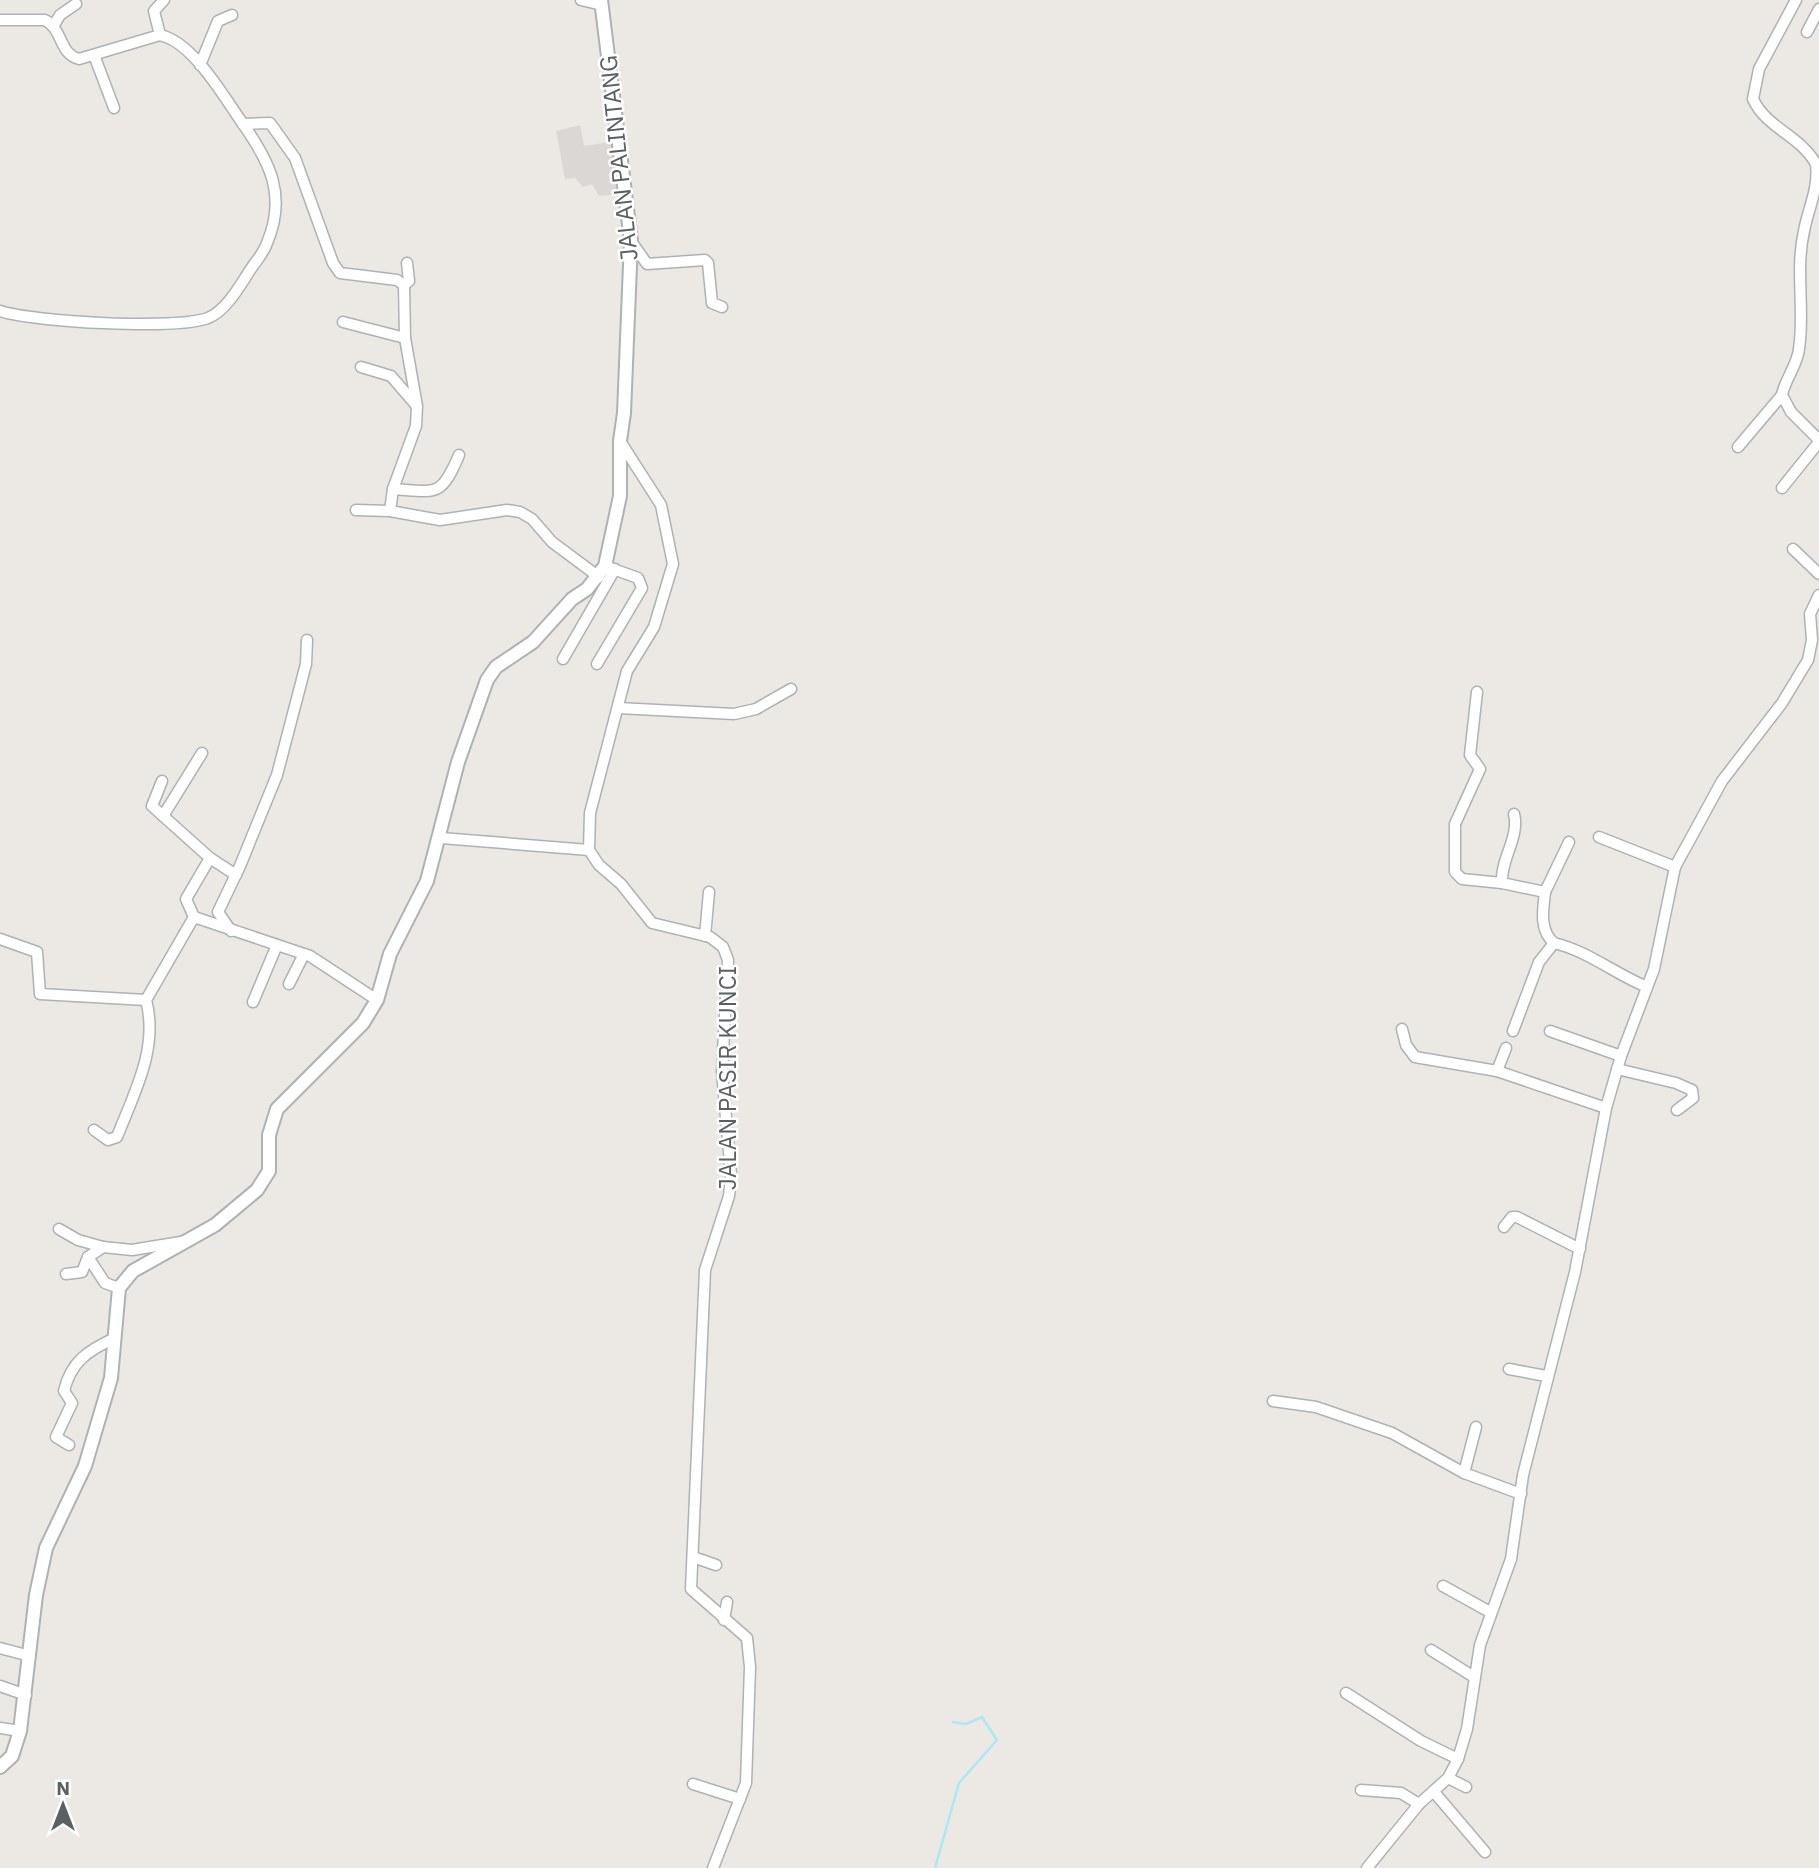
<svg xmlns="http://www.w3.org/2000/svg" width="1819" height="1868" font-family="'IBM Plex Sans',sans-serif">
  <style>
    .industrial { fill: #dbd7d5 }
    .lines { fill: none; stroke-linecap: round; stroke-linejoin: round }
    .stream { stroke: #aae8f5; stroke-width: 2.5 }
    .minor-casing { stroke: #aeb2b4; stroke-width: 13 }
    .tertiary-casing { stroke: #aeb2b4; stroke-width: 16 }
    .minor { stroke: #fff; stroke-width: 10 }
    .tertiary { stroke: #fff; stroke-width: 12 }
    .labels { text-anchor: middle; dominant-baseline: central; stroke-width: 5; stroke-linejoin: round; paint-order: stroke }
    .street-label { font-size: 24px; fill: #5b6062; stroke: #fff }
  </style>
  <rect width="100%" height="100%" fill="#ece8e3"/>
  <polygon class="industrial" points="580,125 584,146 617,141 622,190 611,195 599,196 592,184 583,187 575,178 565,179 556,131"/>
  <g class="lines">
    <polyline class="stream" points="935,1868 959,1783 997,1740 982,1717 966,1724 953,1722"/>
    <defs>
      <g id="minor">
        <path d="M 164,0 L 154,11 L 160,35 C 193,42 224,97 243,124 L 270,123 L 295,158 L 333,263 L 340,273 L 397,280 L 404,285 L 405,338 L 417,406 L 416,426 L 393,489 L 390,511 L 440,520 L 507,510 L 520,512 L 532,519 L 552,542 L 599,577"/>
        <polyline points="581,0 602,5"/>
        <path d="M 1796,0 L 1759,69 L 1753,99 C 1766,128 1801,136 1816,164 C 1819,189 1808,209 1804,231 C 1795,270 1805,310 1799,349 C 1797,366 1785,379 1782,395 L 1791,412 L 1819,440"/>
        <path d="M 0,20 L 45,20 C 63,29 59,54 79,59 L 160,35"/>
        <polyline points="54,25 60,15 76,4"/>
        <polyline points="1807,32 1819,9"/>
        <polyline points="94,55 114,108"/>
        <polyline points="200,65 218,21 232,15"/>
        <polyline points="631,241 647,264 705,260 708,263 712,303 722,307"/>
        <polyline points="404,285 409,281 407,263"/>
        <path d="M 0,311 C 34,322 176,330 208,318 C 225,311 238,289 247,275 C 253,264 263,255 267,243 C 287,196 270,162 243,124"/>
        <polyline points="343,322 405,338"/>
        <polyline points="361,367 391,376 416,405"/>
        <polyline points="620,441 661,505 673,564 654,627 627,671 590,813 589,850 599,865 621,884 652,923 710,937 723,947 728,960 722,1071 731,1175 729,1196 705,1270 691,1589 747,1638 750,1667 746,1783 713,1868"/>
        <polyline points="1738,447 1782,395"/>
        <polyline points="1782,488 1819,442"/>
        <path d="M 393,489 C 436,492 441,498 459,455"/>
        <polyline points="356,510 390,511"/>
        <polyline points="1793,549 1819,574"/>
        <polyline points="563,659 615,569"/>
        <polyline points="597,664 642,588 638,578 605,566"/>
        <polyline points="1477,692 1470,755 1480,769 1455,824 1455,872 1462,879 1502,883"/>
        <polyline points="618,708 734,714 756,709 791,689"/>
        <polyline points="162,781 152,806 210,858"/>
        <path d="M 1514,814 C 1520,837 1500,860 1502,883 L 1545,892 C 1543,910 1539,930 1554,943"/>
        <polyline points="163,816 202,753"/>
        <polyline points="1599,837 1675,867"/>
        <polyline points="441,838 589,850"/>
        <polyline points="1545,892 1569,842"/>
        <polyline points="194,917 186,899 210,858 236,875"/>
        <polyline points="231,931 218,912 240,866 277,775 306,664 307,640"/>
        <polyline points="705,936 709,892"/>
        <polyline points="0,939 37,952 40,994 146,1000 194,917 310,956 377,1000"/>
        <polyline points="289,984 304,954"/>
        <polyline points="253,1002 277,945"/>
        <polyline points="1402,1029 1406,1045 1415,1057 1497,1071 1606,1108"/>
        <path d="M 1513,1031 L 1539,962 L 1554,943 C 1588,951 1615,974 1647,987"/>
        <polyline points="1550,1031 1621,1056"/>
        <polyline points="1617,1069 1676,1083 1692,1090 1693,1098 1677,1110"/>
        <polyline points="1497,1071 1506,1048"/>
        <path d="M 94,1130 L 108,1140 L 117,1137 C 134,1093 159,1048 146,1000"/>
        <polyline points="1504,1227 1512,1217 1517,1217 1580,1249"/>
        <polyline points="59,1229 78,1240 103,1247"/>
        <polyline points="88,1257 105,1283 119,1288"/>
        <polyline points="66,1274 82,1272 88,1257 103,1247 132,1250 187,1241"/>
        <polyline points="1509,1369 1546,1376"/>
        <polyline points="1273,1401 1316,1407 1392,1433 1464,1473 1521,1494"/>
        <path d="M 69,1445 L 56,1437 L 72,1403 L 64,1391 C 71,1361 89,1350 115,1338"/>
        <polyline points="1464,1473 1476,1427"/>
        <polyline points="693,1557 716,1565"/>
        <polyline points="1443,1586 1490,1612"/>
        <polyline points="724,1620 727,1602"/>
        <polyline points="0,1648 30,1656"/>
        <polyline points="1431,1650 1474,1677"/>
        <polyline points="0,1686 26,1695"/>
        <polyline points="1346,1693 1421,1741 1458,1759"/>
        <polyline points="0,1728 20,1731"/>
        <polyline points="1448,1778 1466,1787"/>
        <polyline points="693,1784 740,1799"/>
        <polyline points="1361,1790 1401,1793 1419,1804"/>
        <polyline points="1434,1792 1485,1852"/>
        <polyline points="1367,1868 1419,1804 1448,1778 1458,1759 1467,1729 1480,1645 1511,1559 1523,1475 1575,1272 1606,1108 1621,1056 1654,969 1675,867 1722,781 1782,703 1808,660 1812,640 1810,614 1819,595"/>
      </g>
      <polyline id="tertiary" points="0,1767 12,1756 20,1731 36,1595 46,1548 85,1466 111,1378 119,1288 133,1271 215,1225 257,1190 269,1171 269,1135 277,1109 363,1023 377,1000 390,954 427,881 458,762 487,680 496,667 533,642 572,599 587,589 605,566 620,496 620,441 624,413 631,241 601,0"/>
    </defs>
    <use href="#minor" class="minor-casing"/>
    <use href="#tertiary" class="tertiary-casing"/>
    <use href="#minor" class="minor"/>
    <use href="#tertiary" class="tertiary"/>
  </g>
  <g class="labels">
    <g class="street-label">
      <text transform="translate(618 158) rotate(-96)">JALAN PALINTANG</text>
      <text transform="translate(727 1078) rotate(-90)">JALAN PASIR KUNCI</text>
    </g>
  </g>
  <g transform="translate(63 1805)" stroke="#ffffff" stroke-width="5" paint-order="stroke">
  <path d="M0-5L12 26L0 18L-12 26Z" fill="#5b6062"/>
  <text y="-10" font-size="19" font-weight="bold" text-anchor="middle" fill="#5b6062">N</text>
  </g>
</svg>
